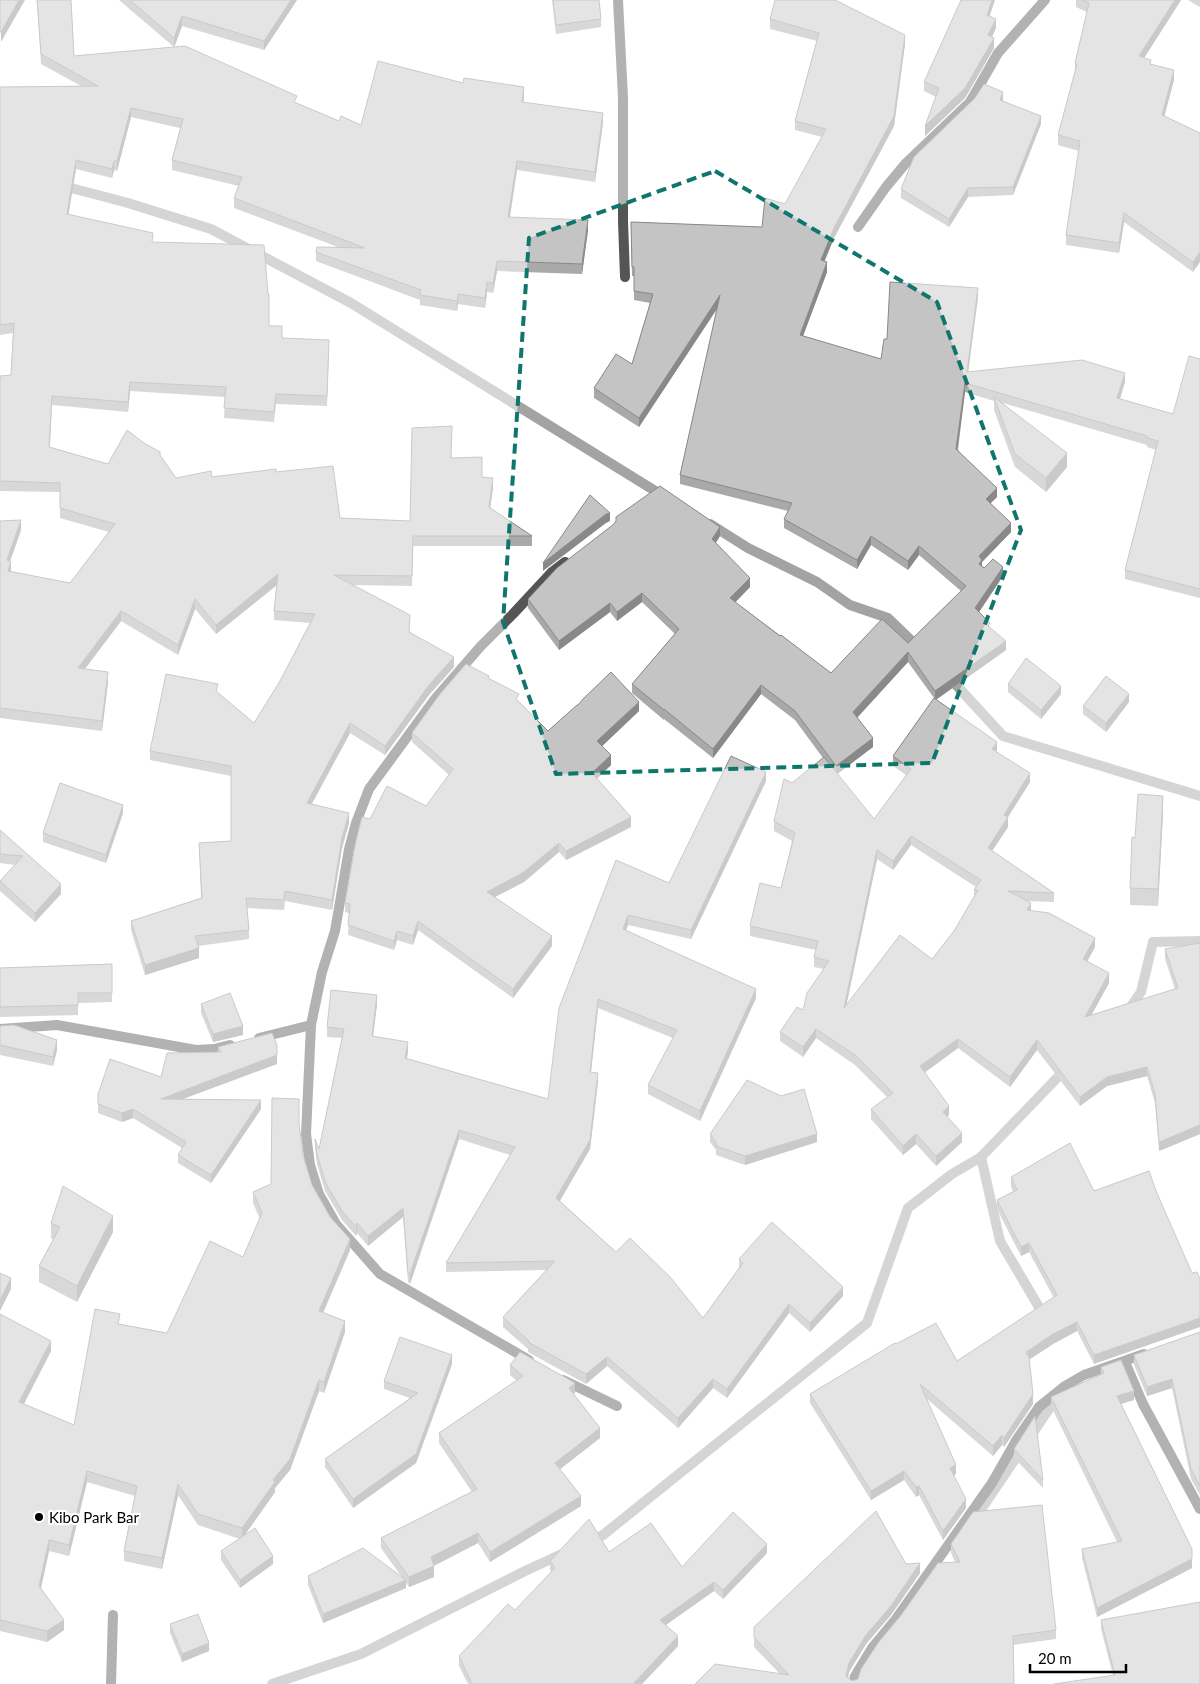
<svg xmlns="http://www.w3.org/2000/svg" width="1200" height="1684" font-family="Lato,sans-serif">
  <style>
    .lines { fill: none; stroke-linecap: round; stroke-linejoin: round }
    .stream { stroke: #a3a3a3; stroke-width: 10 }
    .minor { stroke: #555; stroke-width: 10 }
    .wall { fill: #a9a9a9; fill-rule: evenodd }
    .shaded-wall { fill: #898989 }
    .building { fill: #c4c4c4; stroke: #898989; fill-rule: evenodd }
    .marked { fill: none; stroke: #0f766e; stroke-width: 4; stroke-dasharray: 10 6; stroke-linejoin: round }
    .poi-dot { fill: #000; stroke: #fff; stroke-width: 2 }
    .labels { text-anchor: middle; dominant-baseline: central; stroke-width: 4.5; stroke-linejoin: round; paint-order: stroke }
    .poi-label { font-size: 15px; fill: #000; stroke: #fff; text-anchor: start }
  </style>
  <rect width="100%" height="100%" fill="#fff"/>
  <g class="lines">
    <g class="stream">
      <polyline points="60,185 128,203 211,229 351,303 665,497"/>
      <polyline points="710,524 748,548 817,582 850,605 888,618 920,649"/>
      <polyline points="947,675 1003,736 1200,796"/>
      <polyline points="1127,1012 1141,992 1153,942 1200,941"/>
      <polyline points="981,1157 1000,1241 1046,1319"/>
      <polyline points="972,1523 1051,1406"/>
      <polyline points="589,1542 603,1535 867,1323 908,1208 952,1174 981,1157 1057,1078 1067,1070"/>
      <polyline points="272,1684 361,1654 525,1571 564,1553"/>
    </g>
    <g class="minor">
      <polyline points="618,0 623,98 623,221 625,277"/>
      <polyline points="858,227 886,187 906,163 970,102 998,53 1045,0"/>
      <polyline points="0,1029 57,1025 196,1050 214,1049 230,1045"/>
      <polyline points="259,1038 311,1025"/>
      <polyline points="529,1360 380,1274 336,1224 319,1194 310,1165 306,1134 311,1025 322,972 335,931 349,849 356,823 369,789 435,699 480,647 513,614 552,572 565,562"/>
      <polyline points="1125,1362 1143,1404 1200,1509"/>
      <polyline points="563,1380 617,1406"/>
      <polyline points="111,1684 113,1615"/>
      <polyline points="853,1684 855,1676 872,1648 896,1619 992,1483 1017,1439 1039,1407 1065,1386 1084,1375 1144,1354"/>
    </g>
  </g>
  <g class="wall">
    <polygon points="37,0 71,0 74,56 174,47 119,0 297,0 264,50 182,26 174,47 297,103 339,121 361,125 463,83 524,97 523,102 603,122 595,182 517,170 510,217 588,230 582,274 497,271 493,293 487,292 485,308 458,304 457,311 420,305 420,300 316,261 316,252 338,247 234,208 234,198 239,186 172,170 172,160 180,128 131,117 117,171 114,170 112,178 76,169 68,214 153,242 269,326 282,338 329,350 327,406 276,404 274,422 224,418 225,397 130,391 128,412 52,405 50,447 108,464 144,443 160,455 176,478 212,477 276,472 340,518 410,521 451,458 482,477 493,488 490,508 532,536 532,546 413,546 412,586 353,585 410,632 454,667 429,695 385,755 350,733 312,804 349,823 342,848 332,910 285,901 284,910 247,908 249,930 249,939 198,946 199,958 145,975 131,930 131,921 201,898 199,843 231,841 231,776 150,760 150,751 218,693 254,723 280,681 310,623 274,620 274,611 277,585 216,634 195,609 178,655 121,621 85,669 108,682 102,731 0,718 0,521 21,530 10,561 11,572 70,583 109,532 60,518 60,492 0,491 0,376 11,375 13,333 0,335 0,87 81,86 41,64"/>
    <polygon points="552,0 599,0 601,19 601,27 556,34"/>
    <polygon points="1076,0 1181,0 1144,58 1151,64 1174,80 1164,116 1200,133 1193,272 1124,222 1119,253 1066,245 1066,235 1079,151 1058,145 1058,135 1075,72 1075,63 1087,12 1076,7"/>
    <polygon points="1188,0 1200,0 1200,7"/>
    <polygon points="989,16 996,28 992,37 994,48 965,98 925,136 936,97 924,91 924,82"/>
    <path d="M 770,19 L 905,44 L 894,126 L 834,238 L 824,261 L 827,272 L 803,336 L 881,359 L 887,339 L 978,297 L 968,372 L 1125,382 L 1120,399 L 1173,414 L 1200,359 L 1200,598 L 1125,579 L 1125,570 L 1156,450 L 1147,447 L 1147,445 L 1003,403 L 1067,467 L 1046,492 L 1015,467 L 994,410 L 994,401 L 965,392 L 958,450 L 997,497 L 990,503 L 1011,532 L 982,562 L 982,566 L 1003,576 L 979,612 L 1006,650 L 936,700 L 997,752 L 1030,782 L 1008,817 L 1008,827 L 992,851 L 1054,893 L 1054,902 L 1027,901 L 1031,911 L 1095,947 L 1087,961 L 1109,983 L 1091,1015 L 1175,989 L 1165,959 L 1165,949 L 1200,943 L 1200,1134 L 1159,1151 L 1155,1103 L 1147,1076 L 1107,1086 L 1080,1106 L 1037,1050 L 1010,1087 L 958,1048 L 925,1072 L 949,1115 L 947,1117 L 962,1142 L 936,1166 L 916,1144 L 903,1155 L 871,1119 L 871,1109 L 887,1097 L 855,1065 L 816,1038 L 803,1057 L 780,1041 L 780,1032 L 803,1010 L 824,969 L 814,967 L 814,957 L 816,950 L 750,936 L 750,926 L 781,888 L 792,841 L 774,831 L 774,821 L 792,783 L 823,758 L 795,720 L 761,694 L 713,758 L 664,719 L 664,720 L 632,693 L 632,684 L 675,634 L 642,602 L 617,621 L 610,612 L 559,650 L 528,608 L 528,599 L 720,536 L 716,543 L 750,587 L 735,602 L 831,673 L 908,643 L 961,591 L 919,555 L 908,570 L 871,545 L 857,569 L 784,528 L 784,519 L 788,511 L 680,484 L 680,475 L 717,309 L 639,427 L 594,398 L 594,388 L 632,364 L 650,303 L 634,300 L 634,276 L 632,276 L 631,222 L 762,227 L 785,204 L 822,137 L 795,130 L 795,121 L 817,41 L 770,29 ZM 908,662 L 934,698 L 893,756 L 893,766 L 906,775 L 874,819 L 837,774 L 873,747 L 857,718 ZM 911,845 L 976,887 L 974,890 L 974,897 L 954,931 L 932,959 L 846,1004 L 877,859 L 893,870 Z"/>
    <polygon points="1003,101 1041,124 1013,195 968,197 949,227 901,198 901,189"/>
    <polygon points="489,678 519,701 548,731 578,705 639,711 602,746 611,765 597,779 631,827 566,860 559,852 524,882 495,897 552,946 513,998 418,930 413,945 397,940 394,950 348,935 349,913 345,912 345,903 370,819 426,806 449,775 412,742 412,733"/>
    <polygon points="1008,684 1061,694 1041,719 1008,692"/>
    <polygon points="1129,702 1106,732 1083,714 1083,706"/>
    <polygon points="766,781 691,939 628,925 626,930 756,998 700,1121 648,1094 648,1085 673,1038 598,1008 591,1072 598,1082 590,1149 560,1201 616,1252 703,1318 739,1268 739,1259 843,1296 810,1332 789,1313 727,1398 713,1388 678,1428 607,1366 586,1384 528,1352 528,1349 503,1327 503,1317 546,1270 446,1272 446,1263 510,1155 459,1139 410,1284 408,1282 403,1217 368,1246 357,1233 356,1236 342,1220 325,1191 317,1164 315,1148 315,1139 319,1149 342,1038 327,1037 327,1027 377,1004 373,1036 408,1051 407,1059 548,1099 616,860 669,883"/>
    <polygon points="123,813 106,863 43,842 43,833"/>
    <polygon points="1163,813 1158,906 1130,905 1130,888 1135,838"/>
    <polygon points="0,830 61,894 35,922 0,891 0,881 15,865 0,863"/>
    <polygon points="112,964 112,1002 78,1003 78,1015 0,1017 0,968"/>
    <polygon points="201,1004 243,1035 213,1042 201,1013"/>
    <polygon points="0,1026 57,1050 53,1066 0,1055"/>
    <polygon points="218,1047 277,1064 183,1099 261,1109 211,1183 178,1163 178,1155 182,1148 133,1118 122,1122 98,1113 98,1094 161,1077 218,1052"/>
    <polygon points="299,1124 303,1155 312,1185 350,1250 323,1313 345,1332 324,1393 319,1391 290,1470 275,1488 275,1492 244,1536 273,1564 240,1588 221,1560 221,1551 240,1539 198,1525 178,1495 162,1569 124,1561 124,1551 135,1496 87,1482 69,1556 49,1551 41,1588 64,1630 47,1642 0,1631 0,1314 51,1351 24,1404 74,1425 120,1324 167,1333 243,1257 260,1219 253,1203 253,1192 271,1184"/>
    <polygon points="710,1134 817,1142 745,1165 716,1155 716,1150 710,1142"/>
    <polygon points="1149,1171 1094,1364 1077,1331 1053,1344 1029,1360 1033,1404 1004,1447 1002,1445 993,1456 927,1399 956,1474 954,1475 966,1508 943,1540 919,1495 916,1497 904,1480 871,1500 810,1403 810,1394 896,1344 957,1361 1054,1298 1029,1252 1021,1256 997,1209 997,1200 1013,1191 1011,1187 1011,1177 1094,1191"/>
    <polygon points="51,1223 113,1232 77,1302 39,1282 39,1266 53,1240 51,1238"/>
    <polygon points="1200,1332 1200,1495 1191,1479 1172,1388 1147,1396 1134,1365 1134,1355"/>
    <polygon points="452,1364 416,1463 353,1508 325,1467 325,1459 410,1398 384,1389 384,1381"/>
    <polygon points="510,1365 575,1393 574,1394 600,1438 560,1469 581,1506 490,1562 478,1543 434,1566 434,1577 409,1587 406,1583 406,1588 323,1623 308,1585 308,1576 401,1576 381,1548 381,1538 472,1492 439,1443 439,1433 517,1381 510,1375"/>
    <polygon points="1101,1367 1134,1400 1121,1404 1192,1568 1097,1617 1082,1558 1082,1549 1117,1542 1051,1406 1051,1397 1101,1375"/>
    <polygon points="1014,1449 1043,1480 1043,1488 1014,1458"/>
    <polygon points="951,1544 1056,1630 1056,1639 1013,1645 1014,1684 695,1684 779,1673 754,1647 754,1627 906,1564 920,1573 891,1615 866,1644 849,1672 848,1678 852,1681 858,1679 955,1562 951,1553"/>
    <polygon points="609,1552 682,1567 767,1553 723,1599 714,1591 666,1625 678,1646 642,1684 468,1684 459,1666 459,1656 515,1610 551,1572 550,1570 550,1561"/>
    <polygon points="1101,1620 1200,1684 1113,1675 1101,1629"/>
    <polygon points="170,1624 209,1651 182,1662 170,1633"/>
  </g>
  <g class="shaded-wall">
    <polygon points="19,0 25,0 1,42 1,32"/>
    <polygon points="291,0 297,0 264,50 264,41"/>
    <polygon points="992,0 995,0 987,24 987,15"/>
    <polygon points="1175,0 1181,0 1139,66 1139,56"/>
    <polygon points="182,16 182,26 174,48 174,38"/>
    <polygon points="996,19 996,28 988,45 988,35"/>
    <polygon points="905,35 905,44 894,126 834,238 821,270 821,260"/>
    <polygon points="994,38 994,48 965,98 925,136 925,126"/>
    <polygon points="1174,70 1174,80 1162,125 1162,115"/>
    <polygon points="524,87 524,97 522,111 522,102"/>
    <polygon points="1003,92 1003,101 1000,109 1000,100"/>
    <polygon points="131,108 131,117 117,171 117,161"/>
    <polygon points="603,113 603,122 595,182 595,172"/>
    <polygon points="1041,116 1041,124 1013,195 1013,187"/>
    <polygon points="76,160 76,169 67,224 67,214"/>
    <polygon points="114,161 114,170 112,178 112,169"/>
    <polygon points="517,161 517,170 508,227 508,217"/>
    <polygon points="968,188 968,197 949,227 949,219"/>
    <polygon points="1124,213 1124,222 1119,253 1119,243"/>
    <polygon points="588,220 588,230 582,274 582,264"/>
    <polygon points="1200,252 1200,262 1193,272 1193,262"/>
    <polygon points="497,261 497,271 493,293 493,283"/>
    <polygon points="827,262 827,272 800,344 800,335"/>
    <polygon points="487,282 487,292 485,308 485,298"/>
    <polygon points="978,288 978,297 967,381 967,372"/>
    <polygon points="458,294 458,304 457,311 457,301"/>
    <polygon points="720,295 720,304 639,427 639,418"/>
    <polygon points="1125,373 1125,382 1117,407 1117,398"/>
    <polygon points="130,382 130,391 128,412 128,402"/>
    <polygon points="965,383 965,392 956,459 956,449"/>
    <polygon points="1067,453 1067,467 1046,492 1046,478"/>
    <polygon points="493,478 493,488 489,517 489,507"/>
    <polygon points="997,488 997,497 986,508 986,499"/>
    <polygon points="610,513 610,521 606,523 543,571 543,563 606,514"/>
    <polygon points="21,520 21,530 7,570 7,560"/>
    <polygon points="1011,523 1011,532 982,562 982,569 979,573 979,556"/>
    <polygon points="720,527 720,536 712,548 712,539"/>
    <polygon points="871,536 871,545 857,569 857,560"/>
    <polygon points="919,546 919,555 908,570 908,561"/>
    <polygon points="11,562 11,571 8,581 8,571"/>
    <polygon points="1003,567 1003,576 975,618 975,608"/>
    <polygon points="278,574 278,584 216,634 216,625"/>
    <polygon points="750,578 750,587 730,608 730,598"/>
    <polygon points="642,593 642,602 617,621 617,612"/>
    <polygon points="195,599 195,609 178,655 178,645"/>
    <polygon points="610,603 610,612 559,650 559,641"/>
    <polygon points="121,611 121,621 78,678 78,668"/>
    <polygon points="1006,641 1006,650 935,700 935,691"/>
    <polygon points="908,652 908,662 853,722 853,712"/>
    <polygon points="454,657 454,667 429,695 385,755 385,746 429,685"/>
    <polygon points="108,672 108,682 102,731 102,721"/>
    <polygon points="761,685 761,694 713,758 713,749"/>
    <polygon points="1061,686 1061,694 1041,719 1041,710"/>
    <polygon points="1129,694 1129,702 1106,732 1106,723"/>
    <polygon points="639,702 639,711 597,751 597,741"/>
    <polygon points="350,723 350,733 307,812 307,803"/>
    <polygon points="873,738 873,747 836,775 836,766"/>
    <polygon points="997,742 997,751 992,749"/>
    <polygon points="611,755 611,765 592,783 592,773"/>
    <polygon points="766,772 766,781 691,939 691,930"/>
    <polygon points="1030,773 1030,782 1008,817 1008,827 988,857 988,848 1004,815"/>
    <polygon points="1163,796 1163,813 1158,906 1158,889"/>
    <polygon points="123,805 123,813 106,863 106,855"/>
    <polygon points="349,813 349,823 342,848 332,910 332,900 342,838"/>
    <polygon points="631,817 631,827 566,860 566,851"/>
    <polygon points="911,836 911,845 893,870 893,861"/>
    <polygon points="559,843 559,852 524,882 487,901 487,892"/>
    <polygon points="877,850 877,859 844,1017 844,1008"/>
    <polygon points="61,884 61,894 35,922 35,913"/>
    <polygon points="1031,903 1031,913 1027,910"/>
    <polygon points="628,915 628,925 623,938 623,929"/>
    <polygon points="418,921 418,930 413,945 413,936"/>
    <polygon points="397,931 397,940 394,950 394,941"/>
    <polygon points="552,936 552,946 513,998 513,989"/>
    <polygon points="1095,938 1095,947 1083,969 1083,959"/>
    <polygon points="199,948 199,958 145,975 145,965"/>
    <polygon points="1109,973 1109,983 1085,1027 1085,1017"/>
    <polygon points="756,989 756,998 700,1121 700,1111"/>
    <polygon points="377,995 377,1004 372,1045 372,1036"/>
    <polygon points="598,999 598,1008 590,1081 590,1072"/>
    <polygon points="243,1026 243,1035 213,1042 213,1034"/>
    <polygon points="816,1029 816,1038 803,1057 803,1047"/>
    <polygon points="958,1039 958,1048 920,1076 920,1066"/>
    <polygon points="57,1040 57,1050 53,1066 53,1057"/>
    <polygon points="1037,1040 1037,1050 1010,1087 1010,1077"/>
    <polygon points="408,1042 408,1051 405,1068 405,1058"/>
    <polygon points="277,1055 277,1064 161,1107 161,1099"/>
    <polygon points="1147,1067 1147,1076 1107,1086 1080,1106 1080,1097 1107,1077"/>
    <polygon points="598,1073 598,1082 590,1149 556,1207 556,1198"/>
    <polygon points="261,1100 261,1109 211,1183 211,1175"/>
    <polygon points="949,1106 949,1115 943,1121 943,1112"/>
    <polygon points="133,1109 133,1118 122,1122 122,1113"/>
    <polygon points="1200,1125 1200,1134 1159,1151 1159,1142"/>
    <polygon points="459,1130 459,1139 410,1284 410,1274"/>
    <polygon points="962,1133 962,1142 936,1166 936,1156"/>
    <polygon points="817,1134 817,1142 745,1165 745,1156"/>
    <polygon points="916,1134 916,1144 903,1155 903,1146"/>
    <polygon points="403,1208 403,1217 368,1246 368,1236"/>
    <polygon points="113,1216 113,1232 77,1302 77,1286"/>
    <polygon points="357,1223 357,1233 356,1236 356,1227"/>
    <polygon points="350,1239 350,1250 319,1322 319,1311"/>
    <polygon points="1029,1243 1029,1252 1021,1256 1021,1247"/>
    <polygon points="11,1278 11,1289 0,1311 0,1300"/>
    <polygon points="843,1287 843,1296 810,1332 810,1323"/>
    <polygon points="789,1304 789,1313 727,1398 727,1389"/>
    <polygon points="1200,1318 1200,1327 1094,1364 1094,1355"/>
    <polygon points="345,1321 345,1332 324,1393 324,1382"/>
    <polygon points="1077,1322 1077,1331 1053,1344 1028,1360 1028,1351 1053,1334"/>
    <polygon points="51,1341 51,1351 19,1413 19,1402"/>
    <polygon points="452,1355 452,1364 416,1463 353,1508 353,1499"/>
    <polygon points="607,1357 607,1366 586,1384 586,1374"/>
    <polygon points="713,1379 713,1388 678,1428 678,1418"/>
    <polygon points="1172,1379 1172,1388 1147,1396 1147,1387"/>
    <polygon points="319,1380 319,1391 290,1470 275,1488 275,1492 242,1539 242,1528 273,1480"/>
    <polygon points="575,1383 575,1393 569,1398 569,1388"/>
    <polygon points="1134,1391 1134,1400 1117,1405 1117,1396"/>
    <polygon points="1033,1394 1033,1404 1004,1447 1004,1438"/>
    <polygon points="600,1428 600,1438 555,1473 555,1463"/>
    <polygon points="1002,1435 1002,1445 993,1456 993,1446"/>
    <polygon points="956,1465 956,1474 950,1477 950,1468"/>
    <polygon points="87,1471 87,1482 69,1556 69,1545"/>
    <polygon points="904,1471 904,1480 871,1500 871,1491"/>
    <polygon points="178,1484 178,1495 162,1569 162,1558"/>
    <polygon points="919,1486 919,1495 916,1497 916,1487"/>
    <polygon points="581,1496 581,1506 490,1562 490,1552"/>
    <polygon points="966,1499 966,1508 943,1540 943,1531"/>
    <polygon points="478,1533 478,1543 431,1567 431,1557"/>
    <polygon points="49,1540 49,1551 39,1597 39,1586"/>
    <polygon points="767,1544 767,1553 723,1599 723,1590"/>
    <polygon points="273,1556 273,1564 240,1588 240,1580"/>
    <polygon points="1192,1559 1192,1568 1097,1617 1097,1608"/>
    <polygon points="920,1563 920,1573 891,1615 866,1644 849,1672 847,1684 846,1676 849,1663 866,1635"/>
    <polygon points="434,1566 434,1577 409,1587 409,1577"/>
    <polygon points="406,1580 406,1588 323,1623 323,1614"/>
    <polygon points="714,1582 714,1591 660,1629 660,1620"/>
    <polygon points="64,1620 64,1630 47,1642 47,1631"/>
    <polygon points="678,1636 678,1646 642,1684 633,1684"/>
    <polygon points="209,1643 209,1651 182,1662 182,1654"/>
  </g>
  <g class="building">
    <polygon points="0,0 19,0 1,32 0,32"/>
    <polygon points="37,0 71,0 74,56 185,46 297,96 294,102 339,121 341,116 361,125 378,61 463,83 464,78 524,87 522,102 603,113 595,172 517,161 508,217 588,220 582,264 497,261 493,283 487,282 485,298 458,294 457,301 420,295 421,290 316,252 317,247 365,248 234,198 242,177 172,160 183,119 131,108 117,161 114,161 112,169 76,160 67,214 153,233 152,242 264,245 268,294 269,294 269,326 282,326 282,338 329,340 327,396 276,394 274,412 224,408 226,387 130,382 128,402 52,396 49,447 108,464 127,430 144,443 160,452 160,455 176,478 211,471 212,477 276,469 276,472 333,466 340,518 410,521 412,428 452,426 451,458 482,457 482,477 493,478 489,507 532,536 413,536 412,576 334,575 410,615 409,632 454,657 429,685 385,746 350,723 307,803 349,813 342,838 332,900 285,891 284,900 246,898 249,930 195,936 199,948 145,965 131,921 202,898 199,843 231,841 231,766 150,751 166,674 218,684 216,691 254,723 280,681 315,614 274,611 278,574 216,625 195,599 178,645 121,611 78,668 108,672 102,721 0,708 0,521 21,520 7,560 11,562 8,571 70,583 115,524 60,508 60,483 0,481 0,376 11,375 14,323 0,325 0,87 98,86 41,54"/>
    <polygon points="130,0 291,0 264,41 182,16 174,38"/>
    <polygon points="553,0 599,0 601,19 556,25"/>
    <polygon points="775,0 835,0 905,35 894,116 834,228 821,260 827,262 800,335 881,359 884,339 887,339 890,282 978,288 967,372 1082,360 1125,373 1117,398 1173,414 1189,356 1200,359 1200,589 1125,570 1158,441 1147,438 1147,436 965,383 956,449 997,488 986,499 1011,523 979,556 982,560 979,564 984,568 993,559 1003,567 975,608 990,623 988,626 1006,641 935,691 908,652 853,712 873,738 836,766 795,711 761,685 713,749 664,709 664,710 632,684 679,629 642,593 617,612 610,603 559,641 528,599 557,568 614,524 616,521 616,517 660,486 720,527 712,539 750,578 730,598 780,636 781,635 831,673 882,619 908,643 966,586 919,546 908,561 871,536 857,560 784,519 792,503 680,475 720,295 639,418 594,388 616,354 632,364 653,294 634,291 634,267 632,267 631,222 762,227 765,198 785,204 826,129 795,121 819,33 770,19"/>
    <polygon points="961,0 992,0 987,15 996,19 988,35 994,38 965,88 925,126 939,88 924,82"/>
    <polygon points="1082,0 1175,0 1139,56 1151,60 1150,64 1174,70 1162,115 1200,133 1200,252 1193,262 1124,213 1119,243 1066,235 1080,141 1058,135 1077,64 1075,63 1089,3"/>
    <polygon points="984,84 1003,92 1000,100 1041,116 1013,187 968,188 949,219 901,189 914,157 975,98"/>
    <polygon points="994,397 1067,453 1046,478 1015,454"/>
    <polygon points="590,495 610,513 606,514 543,563"/>
    <polygon points="1026,658 1061,686 1041,710 1008,684"/>
    <polygon points="466,664 489,676 488,678 519,694 516,699 548,731 577,705 578,705 583,699 611,672 639,702 597,741 611,755 592,773 631,817 566,851 559,843 524,872 487,892 552,936 513,989 418,921 413,936 397,931 394,941 348,925 350,904 345,903 356,841 362,817 370,819 387,786 426,806 453,769 412,733 440,694"/>
    <polygon points="1106,676 1129,694 1106,723 1083,706"/>
    <path d="M 934,698 L 997,742 L 992,749 L 1030,773 L 1004,815 L 1008,817 L 988,848 L 1054,893 L 1008,891 L 1031,903 L 1027,910 L 1049,913 L 1095,938 L 1083,959 L 1109,973 L 1085,1017 L 1178,988 L 1165,949 L 1200,943 L 1200,1125 L 1159,1142 L 1155,1094 L 1147,1067 L 1107,1077 L 1080,1097 L 1037,1040 L 1010,1077 L 958,1039 L 920,1066 L 949,1106 L 943,1112 L 962,1133 L 936,1156 L 916,1134 L 903,1146 L 871,1109 L 893,1093 L 855,1055 L 816,1029 L 803,1047 L 780,1032 L 797,1007 L 803,1010 L 807,993 L 829,961 L 814,957 L 818,941 L 750,926 L 760,883 L 781,888 L 795,833 L 774,821 L 784,779 L 792,783 L 824,757 L 874,819 L 911,769 L 893,756 ZM 911,836 L 981,880 L 974,890 L 978,890 L 954,931 L 932,959 L 900,935 L 844,1008 L 877,850 L 893,861 Z"/>
    <polygon points="731,756 766,772 691,930 628,915 623,929 756,989 700,1111 648,1085 677,1030 598,999 590,1072 598,1073 590,1140 556,1198 616,1252 630,1238 671,1278 703,1318 743,1263 739,1259 772,1222 843,1287 810,1323 789,1304 727,1389 713,1379 678,1418 607,1357 586,1374 528,1342 529,1341 503,1317 555,1261 446,1263 515,1147 459,1130 410,1274 408,1273 403,1208 368,1236 357,1223 356,1227 342,1211 325,1182 317,1154 315,1139 319,1149 344,1029 327,1027 331,990 377,995 372,1036 408,1042 405,1058 548,1099 559,1008 616,860 669,883"/>
    <polygon points="60,783 123,805 106,855 43,833"/>
    <polygon points="1138,794 1163,796 1158,889 1130,888 1132,837 1135,838"/>
    <polygon points="0,830 61,884 35,913 0,881 23,856 0,854"/>
    <polygon points="112,964 112,993 78,993 78,1005 0,1007 0,968"/>
    <polygon points="230,993 243,1026 213,1034 201,1004"/>
    <polygon points="14,1025 57,1040 53,1057 0,1045 0,1026"/>
    <polygon points="272,1033 277,1045 277,1055 161,1099 261,1100 211,1175 178,1155 186,1142 133,1109 122,1113 98,1104 98,1094 110,1059 161,1077 167,1053 221,1052 218,1047"/>
    <polygon points="747,1080 781,1096 804,1089 817,1134 745,1156 716,1146 716,1142 710,1134"/>
    <polygon points="272,1098 299,1099 299,1124 303,1155 312,1185 330,1217 350,1239 319,1311 345,1321 324,1382 319,1380 290,1459 273,1480 275,1482 242,1528 198,1514 178,1484 162,1558 124,1551 137,1486 87,1471 69,1545 49,1540 39,1586 64,1620 47,1631 0,1620 0,1314 51,1341 19,1402 74,1425 95,1309 120,1314 118,1324 167,1333 210,1241 243,1257 262,1213 253,1192 271,1184"/>
    <polygon points="1070,1143 1094,1191 1149,1171 1156,1191 1192,1273 1197,1272 1200,1279 1200,1318 1094,1355 1077,1322 1053,1334 1028,1351 1028,1350 1026,1353 1029,1357 1033,1394 1004,1438 1002,1435 993,1446 920,1384 956,1465 950,1468 966,1499 943,1531 919,1486 916,1487 904,1471 871,1491 810,1394 895,1343 896,1344 936,1323 957,1361 1057,1295 1029,1243 1021,1247 997,1200 1017,1190 1011,1177"/>
    <polygon points="63,1186 113,1216 77,1286 39,1266 60,1227 51,1223"/>
    <polygon points="0,1273 11,1278 0,1300"/>
    <polygon points="1200,1332 1200,1486 1191,1469 1172,1379 1147,1387 1134,1355"/>
    <polygon points="400,1337 452,1355 416,1454 353,1499 325,1459 418,1393 384,1381"/>
    <polygon points="520,1352 575,1383 569,1388 600,1428 555,1463 581,1496 490,1552 478,1533 431,1557 434,1566 409,1577 381,1538 477,1489 439,1433 523,1376 510,1365"/>
    <polygon points="1121,1360 1134,1391 1117,1396 1192,1549 1192,1559 1097,1608 1082,1549 1122,1541 1051,1397 1104,1373 1101,1367"/>
    <polygon points="1035,1416 1043,1480 1014,1449"/>
    <polygon points="1042,1505 1056,1630 1013,1636 1014,1684 695,1684 715,1664 789,1675 754,1637 754,1627 876,1511 906,1564 920,1563 891,1606 866,1635 849,1663 846,1676 852,1681 858,1679 861,1669 878,1643 902,1614 938,1563 960,1562 951,1544 973,1512"/>
    <polygon points="733,1512 767,1544 723,1590 714,1582 660,1620 678,1636 633,1684 472,1684 459,1656 508,1604 515,1610 555,1568 550,1561 589,1519 609,1552 651,1523 682,1567"/>
    <polygon points="255,1528 273,1556 240,1580 221,1551"/>
    <polygon points="363,1548 406,1580 323,1614 308,1576"/>
    <polygon points="1200,1602 1200,1684 1054,1684 1115,1675 1101,1620"/>
    <polygon points="198,1614 209,1643 182,1654 170,1624"/>
  </g>
  <path d="M0 0H1200V1684H0ZM 715,171 L 937,302 L 1021,530 L 932,763 L 556,774 L 503,622 L 529,238 Z" fill="#fff" fill-opacity=".55" fill-rule="evenodd"/>
  <path class="marked" d="M 715,171 L 937,302 L 1021,530 L 932,763 L 556,774 L 503,622 L 529,238 Z"/>
  <circle class="poi-dot" cx="39" cy="1517" r="5"/>
  <g class="labels">
    <g class="poi-label">
      <text x="49" y="1517">Kibo Park Bar</text>
    </g>
  </g>
  <path d="M1030 1664v8h96v-8" fill="none" stroke="#000000" stroke-width="2.5"/>
  <text x="1038" y="1664" font-size="15" fill="#000000" stroke="#ffffff" stroke-width="4" paint-order="stroke">20 m</text>
</svg>
